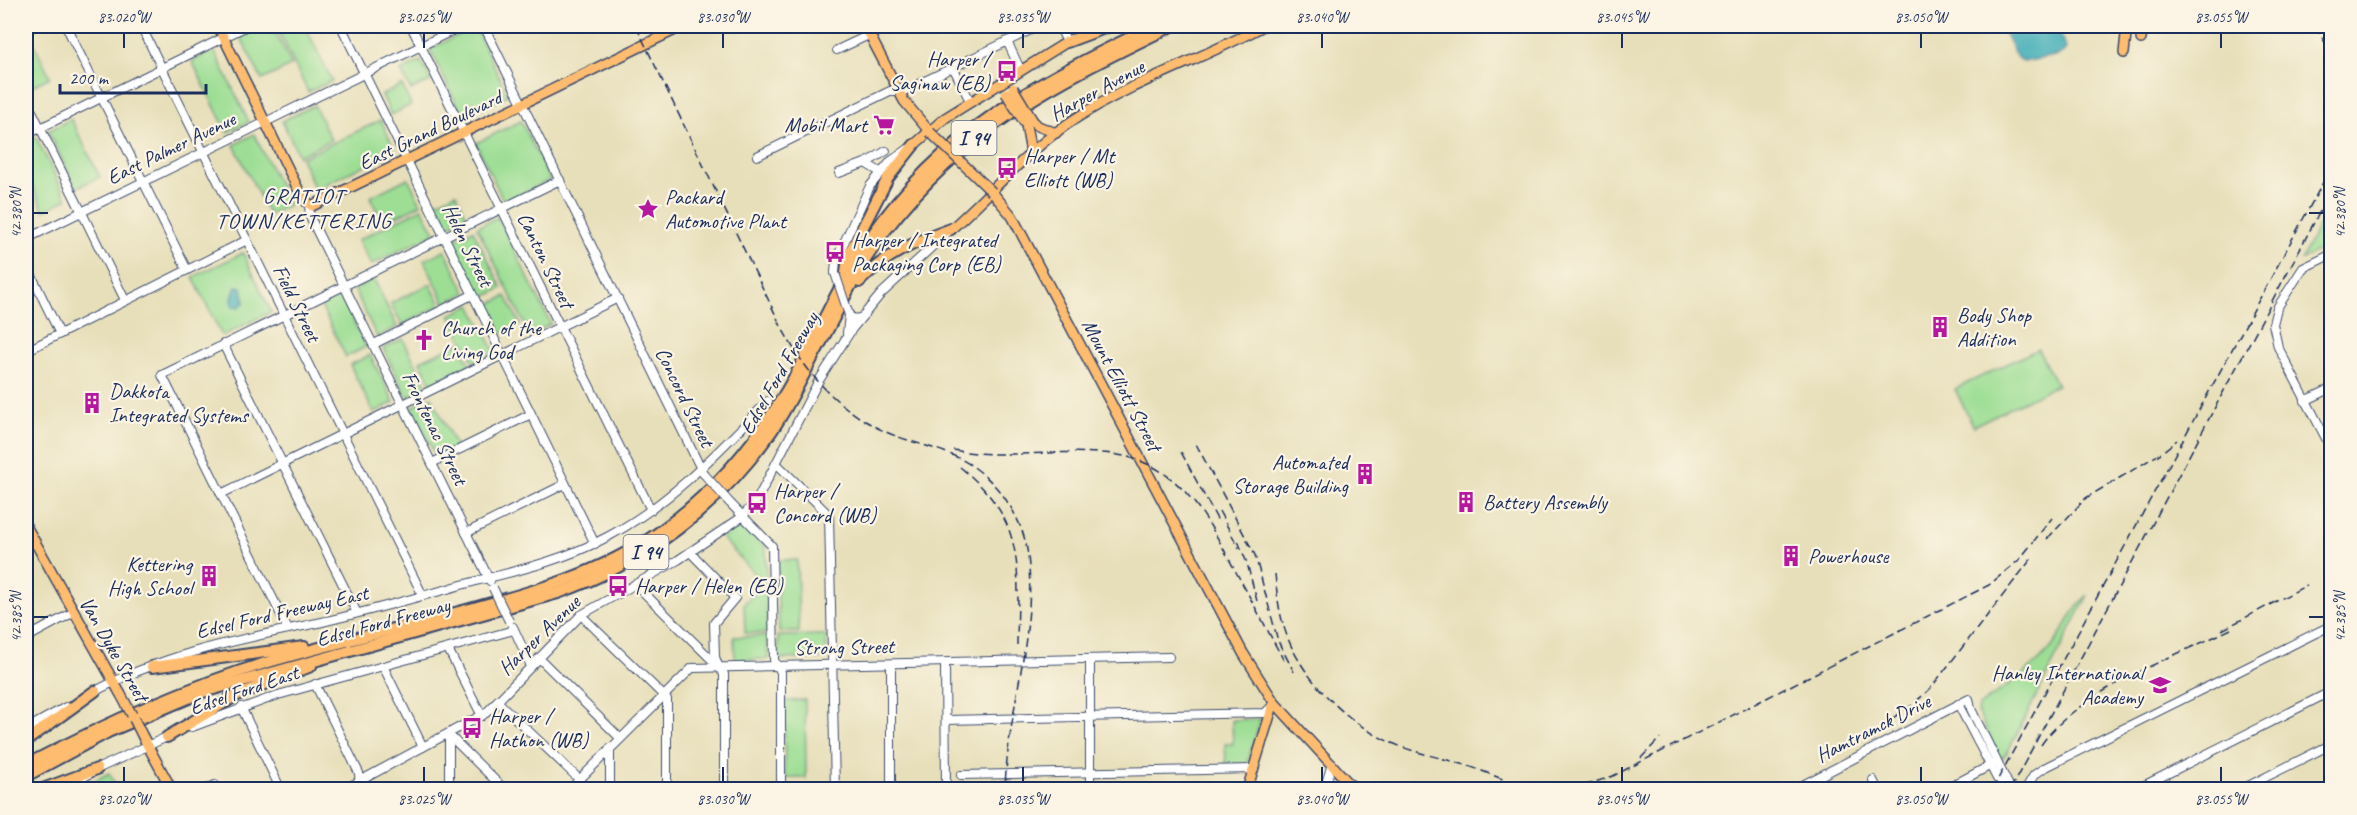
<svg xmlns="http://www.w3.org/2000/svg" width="2357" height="815" font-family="Caveat,sans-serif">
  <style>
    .green { fill: #9dde94; stroke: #5c8679; stroke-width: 1.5 }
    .water { fill: #3aabb5; stroke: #2a6d8a; stroke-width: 1.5 }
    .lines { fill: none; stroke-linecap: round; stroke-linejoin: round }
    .minor-casing { stroke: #3a496c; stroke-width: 10 }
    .major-casing { stroke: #3a496c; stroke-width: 12 }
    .highway-casing { stroke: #3a496c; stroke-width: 14 }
    .minor { stroke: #fff; stroke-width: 8 }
    .major { stroke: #febc70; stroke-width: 9 }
    .highway { stroke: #febc70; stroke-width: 10 }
    .rail { stroke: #1b2f5e; stroke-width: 1.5; stroke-dasharray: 9 4.5; stroke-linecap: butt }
    .minor-bridge-casing { stroke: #3a496c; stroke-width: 10; stroke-linecap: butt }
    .major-bridge-casing { stroke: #3a496c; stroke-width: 12; stroke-linecap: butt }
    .minor-bridge { stroke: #fff; stroke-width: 8 }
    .major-bridge { stroke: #febc70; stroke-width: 9 }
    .ticks { fill: none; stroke: #1b2f5e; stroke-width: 2 }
    .labels { text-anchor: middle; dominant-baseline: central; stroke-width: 4.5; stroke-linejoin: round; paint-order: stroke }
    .shield { fill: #fcf5e5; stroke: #5e6a86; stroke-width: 1.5 }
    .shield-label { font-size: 20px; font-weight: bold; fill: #1b2f5e }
    .poi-label { font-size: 21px; fill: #1b2f5e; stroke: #fcf5e5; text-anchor: start }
    .street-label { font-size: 21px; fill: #1b2f5e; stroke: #fcf5e5 }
    .neighbourhood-label { font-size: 22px; letter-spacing: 1.5px; fill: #1b2f5e; stroke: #fcf5e5 }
    .neatline { fill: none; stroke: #1b2f5e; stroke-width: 2 }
    .ticks-label { font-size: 15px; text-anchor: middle; fill: #1b2f5e }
  </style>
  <rect width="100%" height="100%" fill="#fcf5e5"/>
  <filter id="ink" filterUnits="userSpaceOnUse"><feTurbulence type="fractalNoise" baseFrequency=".0167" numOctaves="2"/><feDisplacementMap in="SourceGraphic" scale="12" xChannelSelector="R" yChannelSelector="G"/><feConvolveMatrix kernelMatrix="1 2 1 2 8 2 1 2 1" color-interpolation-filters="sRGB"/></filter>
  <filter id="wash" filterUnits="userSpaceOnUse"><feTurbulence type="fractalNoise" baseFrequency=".008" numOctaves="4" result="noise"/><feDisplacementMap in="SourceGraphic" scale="24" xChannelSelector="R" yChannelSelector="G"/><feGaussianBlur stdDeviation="1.35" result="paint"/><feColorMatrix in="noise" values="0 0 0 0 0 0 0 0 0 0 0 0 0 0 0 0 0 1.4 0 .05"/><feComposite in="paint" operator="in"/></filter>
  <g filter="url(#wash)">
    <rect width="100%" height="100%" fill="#e7dfb9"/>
    <g class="green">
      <polygon points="262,26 272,26 292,65 262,80 240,36"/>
      <polygon points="276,26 305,26 332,81 308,92"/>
      <polygon points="475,27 508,95 463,117 430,49"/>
      <polygon points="30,35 50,77 27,89 26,38"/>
      <polygon points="214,50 249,122 227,132 192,61"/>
      <polygon points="421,61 431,81 411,90 401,71"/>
      <polygon points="402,85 411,105 391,115 382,95"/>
      <polygon points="314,105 331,140 299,156 282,121"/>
      <polygon points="71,119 100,177 76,188 48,131"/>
      <polygon points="381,120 395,151 315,189 301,158"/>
      <polygon points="521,121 550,180 504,202 476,143"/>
      <polygon points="254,134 289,205 269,215 234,145"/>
      <polygon points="36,137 67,199 44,211 26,172 26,142"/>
      <polygon points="408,178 421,204 383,223 370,197"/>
      <polygon points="456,193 467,217 446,227 435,203"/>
      <polygon points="2331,207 2331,244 2301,260 2323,217"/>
      <polygon points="422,208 435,233 371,265 358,240"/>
      <polygon points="498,217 551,324 530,335 477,227"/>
      <polygon points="473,230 502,288 481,299 452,240"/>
      <polygon points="445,250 466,293 445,303 424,260"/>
      <polygon points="243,253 271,312 222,336 193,277"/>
      <polygon points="374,279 397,327 377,337 354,289"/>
      <polygon points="430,284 441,305 402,325 391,303"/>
      <polygon points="341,296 366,347 346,357 321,306"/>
      <polygon points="506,296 520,324 500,334 486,306"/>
      <polygon points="471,305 495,352 474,363 450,315"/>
      <polygon points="403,339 427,387 407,397 383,348"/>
      <polygon points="459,343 470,365 431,384 420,361"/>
      <polygon points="2038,349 2057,385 1973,426 1955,389"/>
      <polygon points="370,355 394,402 374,413 350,365"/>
      <polygon points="432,397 456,447 436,457 412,407"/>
      <polygon points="741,523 766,547 767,633 745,633 744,604 763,583 722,538"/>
      <polygon points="777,560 797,560 799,632 779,632"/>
      <path d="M 2088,595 L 2007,753 L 2000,760 L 1978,712 L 1979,706 C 2004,687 2031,672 2051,648 C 2065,632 2072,608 2088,595 Z"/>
      <polygon points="826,635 827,658 779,659 778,636"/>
      <polygon points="767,636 768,659 735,660 734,637"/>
      <polygon points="805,700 806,778 785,778 784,701"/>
      <polygon points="1261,719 1247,764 1226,764 1225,744 1233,744 1232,720"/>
      <polygon points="109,773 118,789 78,789"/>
    </g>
    <g class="water">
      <polygon points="2001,26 2057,26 2066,49 2060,55 2023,62 2016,56"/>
      <polygon points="236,286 242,287 245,302 239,307 232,306 232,298"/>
    </g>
  </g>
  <g filter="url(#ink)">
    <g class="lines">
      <defs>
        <g id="minor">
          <polyline points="66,26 187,270"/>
          <polyline points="141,26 423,596"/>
          <polyline points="341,26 595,544"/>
          <polyline points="411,26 651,510"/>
          <polyline points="484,26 703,473"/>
          <polyline points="1059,26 1067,42 1071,39"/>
          <polyline points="26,30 35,26"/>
          <polyline points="1007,41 1020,69"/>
          <polyline points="837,50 888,26"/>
          <polyline points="953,67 970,101"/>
          <polyline points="26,99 125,300"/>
          <polyline points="26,135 247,26"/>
          <polyline points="757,156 890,91 904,91 1039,26"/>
          <polyline points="866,163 886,151"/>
          <polyline points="839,173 865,163 880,172"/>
          <polyline points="309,205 310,217 490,581"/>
          <polyline points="26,239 462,26"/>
          <polyline points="2332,254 2303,268 2277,308 2273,324 2278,347 2332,450"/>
          <polyline points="26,264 60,334"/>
          <polyline points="835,273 836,260 870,186 891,161 908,149"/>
          <polyline points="847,333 849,315 854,319 860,318"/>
          <polyline points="223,344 357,613"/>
          <polyline points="374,344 472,295"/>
          <polyline points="26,351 247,240"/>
          <polyline points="2305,401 2332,388"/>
          <polyline points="432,463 531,414"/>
          <polyline points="776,463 829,515 835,790"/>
          <polyline points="221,494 618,298"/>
          <polyline points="729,502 772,546 774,660 781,672 781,790"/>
          <polyline points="466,533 565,484"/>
          <polyline points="26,546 35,543"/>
          <polyline points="690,552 735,598 714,623 715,657 719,668"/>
          <polyline points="635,584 715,663"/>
          <polyline points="2328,605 2332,613"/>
          <polyline points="581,615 667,699 667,790"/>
          <polyline points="513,627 531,666"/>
          <polyline points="288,629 162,375 560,180"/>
          <polyline points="26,638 72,613"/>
          <polyline points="448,649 482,716"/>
          <polyline points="539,658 620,738"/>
          <polyline points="1090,660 1090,790"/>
          <polyline points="945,663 946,790"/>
          <polyline points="383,666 423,747"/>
          <polyline points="719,668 724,674 724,790"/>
          <polyline points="315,684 359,773 360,790"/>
          <path d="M 92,693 C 164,653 243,639 322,622 C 375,610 428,594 480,580 C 525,569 569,558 609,536 C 671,503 719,451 768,401"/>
          <polyline points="497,701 579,779"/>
          <polyline points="1958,704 2003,790"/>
          <polyline points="241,707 281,790"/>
          <polyline points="946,720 1265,713 1272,706"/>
          <polyline points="192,727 278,695 514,630"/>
          <polyline points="26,729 66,707"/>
          <polyline points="449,735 505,790"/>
          <polyline points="610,748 610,790"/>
          <polyline points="961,775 1254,769"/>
          <polyline points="1873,780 1878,790"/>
          <polyline points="64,790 97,769 169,736"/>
          <polyline points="205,790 215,785"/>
          <polyline points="343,790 486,713 581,615 678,560 742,517 757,500 818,382 852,329 881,294 948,232"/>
          <polyline points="449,790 449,735"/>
          <polyline points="569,790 692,668 1169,657"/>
          <polyline points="891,790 891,664"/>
          <polyline points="1324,790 1332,764"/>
          <polyline points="1793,790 1969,699 1971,709 2011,790"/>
          <polyline points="1944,790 1993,764"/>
          <polyline points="2025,790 2034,775 2044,768 2332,625"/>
          <polyline points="2135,790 2332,691"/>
          <polyline points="2240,790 2332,744"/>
        </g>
        <g id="major">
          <polyline points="218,26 303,199 312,206 683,26"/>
          <polyline points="865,26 904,101 930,132"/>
          <polyline points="2141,39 2143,26"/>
          <polyline points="2124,53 2127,26"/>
          <polyline points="1033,121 1038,126 1056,133"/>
          <polyline points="1026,125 1031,153"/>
          <polyline points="914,145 945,118 1067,42"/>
          <polyline points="992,192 1012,216 1243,653 1274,702 1355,790"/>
          <path d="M 951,229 C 993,192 1030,147 1078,117 C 1136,80 1203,59 1263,26"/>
          <polyline points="26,526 120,693"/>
          <polyline points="143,737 172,790"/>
          <polyline points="1247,790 1274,702"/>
        </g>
        <g id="highway">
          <polyline points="1067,42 1110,26"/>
          <polyline points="846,273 848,256 888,178 914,145"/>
          <path d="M 859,282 C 886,254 915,242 951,229"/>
          <polyline points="152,667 304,647"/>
          <polyline points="167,737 237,695 311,666"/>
          <polyline points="26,741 95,691"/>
          <path d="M 26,765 C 106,723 185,687 272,661 C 337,642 404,627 470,609 C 536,591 601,573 658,533 C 716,491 762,437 796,374 C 820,329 840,281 870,238 C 944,130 1040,81 1154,26"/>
          <path d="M 26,776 L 108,732 L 203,692 L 558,593 C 644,563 719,507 771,432 C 787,409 800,382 813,357 C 837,315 855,270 885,231 C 967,125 1055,83 1172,26"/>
          <polyline points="40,790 97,769"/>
        </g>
      </defs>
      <use href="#minor" class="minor-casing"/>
      <use href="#major" class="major-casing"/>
      <use href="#highway" class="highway-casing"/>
      <use href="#minor" class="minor"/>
      <use href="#major" class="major"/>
      <use href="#highway" class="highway"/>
      <g class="rail">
        <path d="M 636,26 L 781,326 C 801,365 828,399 867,422 C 894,439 923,443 952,455 C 991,471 1023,513 1028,556 C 1037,635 1007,711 1005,790"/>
        <polyline points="2315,26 2332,54"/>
        <polyline points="2329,26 2332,27"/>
        <polyline points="1196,444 1255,555 1278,641 1294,672"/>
        <path d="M 953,450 C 1001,459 1050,450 1099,453 C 1176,456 1204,512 1236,572 C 1252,601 1268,631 1284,661"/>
        <polyline points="1181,452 1218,521"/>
        <path d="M 960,467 C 1027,521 1018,568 1017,645"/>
        <polyline points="1219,511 1239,548"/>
        <polyline points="2047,539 2086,498 2161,453 2177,440"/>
        <polyline points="1238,541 1247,563 1257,601"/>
        <path d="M 1275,574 C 1277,594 1279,614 1286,633 C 1301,678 1349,725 1392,743 C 1415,753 1439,757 1462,764 C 1489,772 1513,786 1541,790"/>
        <polyline points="2222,630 2307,585"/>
        <polyline points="1882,725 1911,706 1930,689 2032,558"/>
        <path d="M 2041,745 C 2077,692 2173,657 2231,629"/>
        <polyline points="1641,758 1660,738"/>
        <polyline points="1571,790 1613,776 1989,585 2019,560 2052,518"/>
        <polyline points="1992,790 2332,166"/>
        <polyline points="2010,790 2332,189"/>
      </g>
      <defs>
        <g id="minor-bridge">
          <polyline points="835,273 849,315"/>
          <polyline points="704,474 729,502"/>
          <polyline points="493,588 509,621"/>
        </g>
        <g id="major-bridge">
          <polyline points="1013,88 1033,121"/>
          <polyline points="1006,93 1026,125"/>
          <polyline points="930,132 992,192"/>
          <polyline points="120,693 132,715"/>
          <polyline points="134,719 143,737"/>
        </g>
      </defs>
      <use href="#minor-bridge" class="minor-bridge-casing"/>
      <use href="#major-bridge" class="major-bridge-casing"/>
      <use href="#minor-bridge" class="minor-bridge"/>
      <use href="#major-bridge" class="major-bridge"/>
    </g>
  </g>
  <path class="ticks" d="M 124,33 L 124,48M 424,33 L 424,48M 723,33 L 723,48M 1023,33 L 1023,48M 1322,33 L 1322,48M 1622,33 L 1622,48M 1921,33 L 1921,48M 2221,33 L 2221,48M 33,213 L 48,213M 2309,213 L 2324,213M 33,617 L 48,617M 2309,617 L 2324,617M 124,767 L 124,782M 424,767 L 424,782M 723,767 L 723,782M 1023,767 L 1023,782M 1322,767 L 1322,782M 1622,767 L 1622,782M 1921,767 L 1921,782M 2221,767 L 2221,782"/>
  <defs>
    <symbol id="bus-bare" viewBox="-9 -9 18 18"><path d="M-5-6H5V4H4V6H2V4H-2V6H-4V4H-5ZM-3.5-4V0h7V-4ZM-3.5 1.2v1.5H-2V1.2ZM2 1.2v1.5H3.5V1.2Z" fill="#b5179e" stroke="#fcf5e5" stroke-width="2.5" paint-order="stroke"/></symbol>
    <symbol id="supermarket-bare" viewBox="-9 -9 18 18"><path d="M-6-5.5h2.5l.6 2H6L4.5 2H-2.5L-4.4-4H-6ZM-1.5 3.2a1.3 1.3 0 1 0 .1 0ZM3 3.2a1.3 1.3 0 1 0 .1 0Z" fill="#b5179e" stroke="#fcf5e5" stroke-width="2.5" paint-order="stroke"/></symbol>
    <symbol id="sight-bare" viewBox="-9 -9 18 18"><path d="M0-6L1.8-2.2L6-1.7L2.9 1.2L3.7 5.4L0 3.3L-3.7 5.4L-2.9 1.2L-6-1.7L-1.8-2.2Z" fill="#b5179e" stroke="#fcf5e5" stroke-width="2.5" paint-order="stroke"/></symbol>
    <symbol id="building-bare" viewBox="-9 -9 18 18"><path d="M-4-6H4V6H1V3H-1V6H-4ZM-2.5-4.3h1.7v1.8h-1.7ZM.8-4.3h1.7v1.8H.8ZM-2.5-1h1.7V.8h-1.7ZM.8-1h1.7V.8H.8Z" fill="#b5179e" stroke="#fcf5e5" stroke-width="2.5" paint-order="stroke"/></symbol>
    <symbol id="church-bare" viewBox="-9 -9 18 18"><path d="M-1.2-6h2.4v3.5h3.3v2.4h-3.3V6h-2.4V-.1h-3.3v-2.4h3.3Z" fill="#b5179e" stroke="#fcf5e5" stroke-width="2.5" paint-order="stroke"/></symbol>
    <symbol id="school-bare" viewBox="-9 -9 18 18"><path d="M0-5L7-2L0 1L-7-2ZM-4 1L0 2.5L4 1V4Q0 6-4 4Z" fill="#b5179e" stroke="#fcf5e5" stroke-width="2.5" paint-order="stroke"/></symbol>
  </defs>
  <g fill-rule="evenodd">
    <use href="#bus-bare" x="992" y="56" width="30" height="30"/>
    <use href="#supermarket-bare" x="869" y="110" width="30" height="30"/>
    <use href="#bus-bare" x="992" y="153" width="30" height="30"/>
    <use href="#sight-bare" x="633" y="194" width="30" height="30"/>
    <use href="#bus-bare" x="820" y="237" width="30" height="30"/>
    <use href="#building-bare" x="1925" y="312" width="30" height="30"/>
    <use href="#church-bare" x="409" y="325" width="30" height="30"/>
    <use href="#building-bare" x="77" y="388" width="30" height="30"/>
    <use href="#building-bare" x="1350" y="459" width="30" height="30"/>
    <use href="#building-bare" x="1451" y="487" width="30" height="30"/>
    <use href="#bus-bare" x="742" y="488" width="30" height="30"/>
    <use href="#building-bare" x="1776" y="541" width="30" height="30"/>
    <use href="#building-bare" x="194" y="561" width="30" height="30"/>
    <use href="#bus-bare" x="603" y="571" width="30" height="30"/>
    <use href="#school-bare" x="2145" y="670" width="30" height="30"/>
    <use href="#bus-bare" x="457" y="713" width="30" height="30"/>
  </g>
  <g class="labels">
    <g class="shield">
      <rect x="951.5" y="121" width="45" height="34" rx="4.5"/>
      <rect x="623.5" y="535" width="45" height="34" rx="4.5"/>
    </g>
    <g class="shield-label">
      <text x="974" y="138">I 94</text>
      <text x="646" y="552">I 94</text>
    </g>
    <g class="poi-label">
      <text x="990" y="59" text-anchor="end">Harper /<tspan x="990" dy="24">Saginaw (EB)</tspan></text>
      <text x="867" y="125" text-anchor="end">Mobil Mart</text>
      <text x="1024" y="156">Harper / Mt<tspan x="1024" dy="24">Elliott (WB)</tspan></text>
      <text x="665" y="197">Packard<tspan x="665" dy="24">Automotive Plant</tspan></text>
      <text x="852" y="240">Harper / Integrated<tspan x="852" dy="24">Packaging Corp (EB)</tspan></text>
      <text x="1957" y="315">Body Shop<tspan x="1957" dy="24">Addition</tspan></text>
      <text x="441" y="328">Church of the<tspan x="441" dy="24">Living God</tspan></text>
      <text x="109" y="391">Dakkota<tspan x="109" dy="24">Integrated Systems</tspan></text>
      <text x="1348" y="462" text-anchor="end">Automated<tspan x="1348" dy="24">Storage Building</tspan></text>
      <text x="774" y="491">Harper /<tspan x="774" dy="24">Concord (WB)</tspan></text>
      <text x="1483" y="502">Battery Assembly</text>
      <text x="1808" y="556">Powerhouse</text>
      <text x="192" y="564" text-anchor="end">Kettering<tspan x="192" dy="24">High School</tspan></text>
      <text x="635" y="586">Harper / Helen (EB)</text>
      <text x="2143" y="673" text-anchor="end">Hanley International<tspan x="2143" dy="24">Academy</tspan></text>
      <text x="489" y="716">Harper /<tspan x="489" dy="24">Hathon (WB)</tspan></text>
    </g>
    <g class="street-label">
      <text transform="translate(1097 90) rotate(-29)">Harper Avenue</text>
      <text transform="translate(430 130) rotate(-26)">East Grand Boulevard</text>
      <text transform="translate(171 148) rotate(-26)">East Palmer Avenue</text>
      <text transform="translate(468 245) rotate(64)">Helen Street</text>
      <text transform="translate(546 260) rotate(64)">Canton Street</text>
      <text transform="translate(297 303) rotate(64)">Field Street</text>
      <text transform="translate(779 373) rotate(-60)">Edsel Ford Freeway</text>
      <text transform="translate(1122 385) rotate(62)">Mount Elliott Street</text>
      <text transform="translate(685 397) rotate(64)">Concord Street</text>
      <text transform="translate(435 428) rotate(64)">Frontenac Street</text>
      <text transform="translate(282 612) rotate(-13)">Edsel Ford Freeway East</text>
      <text transform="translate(383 622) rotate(-15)">Edsel Ford Freeway</text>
      <text transform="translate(539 635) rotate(-44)">Harper Avenue</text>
      <text transform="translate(844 647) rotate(-1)">Strong Street</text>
      <text transform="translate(114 649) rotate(60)">Van Dyke Street</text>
      <text transform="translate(244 690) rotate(-19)">Edsel Ford East</text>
      <text transform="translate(1873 728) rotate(-27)">Hamtramck Drive</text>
    </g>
    <g class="neighbourhood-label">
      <text x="304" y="196">GRATIOT<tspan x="304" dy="25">TOWN/KETTERING</tspan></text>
    </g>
  </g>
  <rect width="2357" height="815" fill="none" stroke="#fcf5e5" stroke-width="66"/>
  <path d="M60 84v9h146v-9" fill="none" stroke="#1b2f5e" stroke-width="3"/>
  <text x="69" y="84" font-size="18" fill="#1b2f5e" stroke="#fcf5e5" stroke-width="4.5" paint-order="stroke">200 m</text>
  <rect x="33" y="33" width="2291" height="749" class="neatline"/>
  <g class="ticks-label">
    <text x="124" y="22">83.020°W</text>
    <text x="424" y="22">83.025°W</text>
    <text x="723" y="22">83.030°W</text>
    <text x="1023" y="22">83.035°W</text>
    <text x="1322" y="22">83.040°W</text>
    <text x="1622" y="22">83.045°W</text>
    <text x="1921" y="22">83.050°W</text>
    <text x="2221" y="22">83.055°W</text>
    <text transform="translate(2340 213) rotate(-90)" y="5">42.380°N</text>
    <text transform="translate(16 213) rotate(-90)" y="5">42.380°N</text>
    <text transform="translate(2340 617) rotate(-90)" y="5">42.385°N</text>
    <text transform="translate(16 617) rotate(-90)" y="5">42.385°N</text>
    <text x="124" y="804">83.020°W</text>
    <text x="424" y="804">83.025°W</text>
    <text x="723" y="804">83.030°W</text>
    <text x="1023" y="804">83.035°W</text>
    <text x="1322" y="804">83.040°W</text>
    <text x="1622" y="804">83.045°W</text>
    <text x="1921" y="804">83.050°W</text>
    <text x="2221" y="804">83.055°W</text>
  </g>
</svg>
